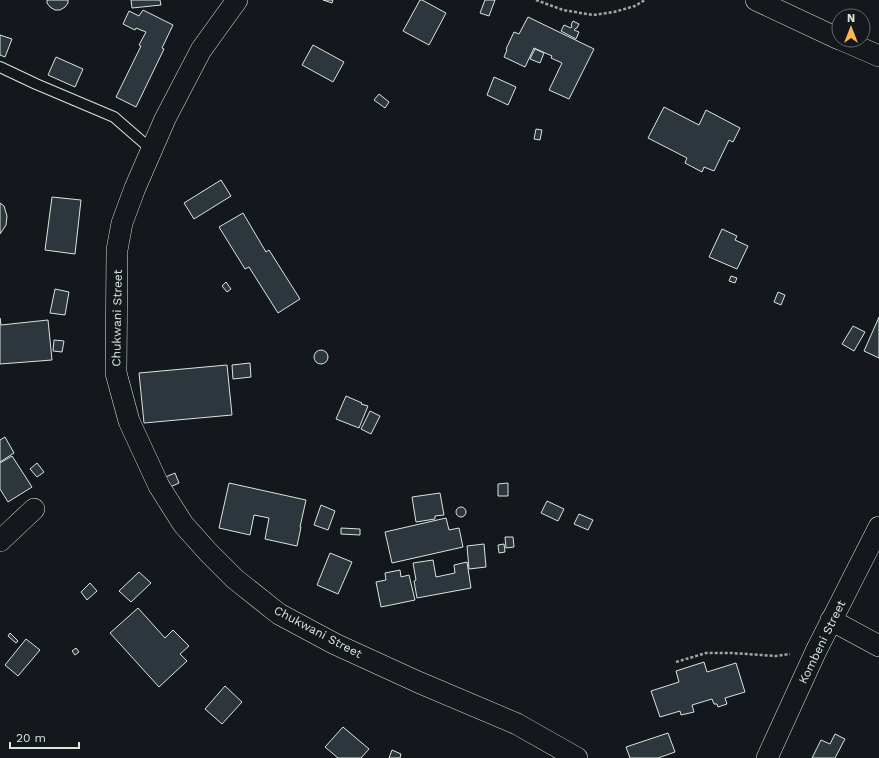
<svg xmlns="http://www.w3.org/2000/svg" width="879" height="758" font-family="'Work Sans',sans-serif">
  <style>
    .building { fill: #2c363c; stroke: #d8e6dc }
    .lines { fill: none; stroke-linecap: round; stroke-linejoin: round }
    .service-casing { stroke: #d8e6dc; stroke-width: 12 }
    .minor-casing { stroke: #d8e6dc; stroke-width: 22 }
    .path { stroke: #9da8a2; stroke-width: 2.5; stroke-dasharray: 3 2; stroke-linecap: butt }
    .service { stroke: #14181c; stroke-width: 10 }
    .minor { stroke: #14181c; stroke-width: 21 }
    .labels { text-anchor: middle; dominant-baseline: central; stroke-width: 3; stroke-linejoin: round; paint-order: stroke }
    .street-label { font-size: 12px; fill: #d8e6dc; stroke: #14181c }
  </style>
  <rect width="100%" height="100%" fill="#14181c"/>
  <g class="building">
    <polygon points="47,0 68,0 68,3 65,7 60,10 55,10 50,7 47,3"/>
    <polygon points="131,0 160,0 161,5 132,8"/>
    <polygon points="323,0 333,0 332,3"/>
    <polygon points="420,0 422,0 446,13 429,45 403,31"/>
    <polygon points="485,0 495,0 489,16 480,13"/>
    <polygon points="143,10 173,25 162,48 164,49 136,107 116,97 141,46 139,45 146,32 136,28 135,30 123,24 129,11 139,16"/>
    <polygon points="528,17 594,49 569,99 549,90 562,63 551,58 552,56 534,48 525,67 504,57 507,50 506,49 514,32 519,34"/>
    <polygon points="573,21 579,24 577,28 576,28 574,30 579,32 576,39 561,31 564,25 571,28 572,26 571,25"/>
    <polygon points="0,35 12,39 5,57 0,55"/>
    <polygon points="313,45 344,62 333,82 302,65"/>
    <polygon points="535,49 544,53 540,63 530,59"/>
    <polygon points="56,57 83,69 75,87 48,75"/>
    <polygon points="494,77 516,87 508,105 487,95"/>
    <polygon points="379,94 389,102 385,108 374,100"/>
    <polygon points="664,107 699,125 706,110 740,128 733,142 729,140 714,171 704,167 702,172 685,163 687,158 648,138"/>
    <polygon points="536,129 542,130 540,140 534,139"/>
    <polygon points="221,180 231,196 194,219 184,203"/>
    <polygon points="52,197 81,200 75,254 45,250"/>
    <polygon points="0,203 4,206 7,216 6,225 0,234"/>
    <polygon points="243,213 266,252 269,250 300,299 278,313 249,267 245,269 219,227"/>
    <polygon points="722,229 737,236 735,240 748,246 737,269 709,257"/>
    <polygon points="731,276 737,278 735,283 729,281"/>
    <polygon points="226,282 231,289 227,292 222,286"/>
    <polygon points="55,289 69,292 65,315 50,313"/>
    <polygon points="778,292 785,295 781,305 774,302"/>
    <polygon points="879,317 879,358 864,351"/>
    <polygon points="0,318 1,325 48,320 52,360 0,364"/>
    <polygon points="853,326 865,332 854,351 842,344"/>
    <polygon points="54,340 64,341 62,352 53,351"/>
    <circle cx="321" cy="357" r="7"/>
    <polygon points="250,363 251,377 233,379 232,365"/>
    <polygon points="227,365 232,415 144,423 139,373"/>
    <polygon points="346,396 362,403 361,404 368,406 359,428 336,419"/>
    <polygon points="370,411 380,416 371,434 361,429"/>
    <polygon points="5,437 14,453 0,462 0,440"/>
    <polygon points="12,456 32,487 8,502 0,489 0,463"/>
    <polygon points="37,463 44,472 37,477 30,469"/>
    <polygon points="175,473 179,483 168,488 163,478"/>
    <polygon points="229,483 306,500 300,527 301,527 297,546 265,539 269,518 254,515 250,535 219,528"/>
    <polygon points="508,483 508,496 498,496 498,484"/>
    <polygon points="440,493 444,515 435,516 435,519 416,522 412,497"/>
    <polygon points="547,501 564,509 558,521 541,513"/>
    <polygon points="321,505 335,511 328,530 314,525"/>
    <circle cx="461" cy="512" r="5"/>
    <polygon points="579,514 593,520 588,530 574,524"/>
    <polygon points="446,518 449,530 459,528 463,547 392,563 385,532"/>
    <polygon points="341,528 360,529 360,535 341,534"/>
    <polygon points="505,537 513,537 514,547 506,548"/>
    <polygon points="484,544 486,567 469,569 467,546"/>
    <polygon points="504,544 505,552 499,553 498,545"/>
    <polygon points="330,553 352,562 338,594 317,585"/>
    <polygon points="433,560 436,577 455,573 454,565 467,562 471,588 417,598 414,581 416,580 413,563"/>
    <polygon points="400,570 401,577 409,575 415,600 381,607 376,582 386,580 385,573"/>
    <polygon points="139,572 151,583 131,602 119,591"/>
    <polygon points="90,583 97,591 87,600 81,592"/>
    <polygon points="138,608 165,638 173,630 189,646 180,654 187,661 159,687 110,633"/>
    <polygon points="10,633 18,641 16,643 8,636"/>
    <polygon points="26,639 40,650 18,676 5,665"/>
    <polygon points="76,648 79,652 75,655 72,651"/>
    <polygon points="704,662 707,672 736,663 745,692 725,698 727,704 718,707 717,704 714,704 712,699 692,705 694,712 681,715 680,711 660,717 651,691 679,682 676,671"/>
    <polygon points="225,686 242,702 222,724 205,709"/>
    <polygon points="343,727 369,749 361,758 338,758 325,747"/>
    <polygon points="668,733 675,752 658,758 630,758 626,747"/>
    <polygon points="835,734 845,739 835,758 812,758 821,740 830,744"/>
    <polygon points="392,750 401,754 400,758 389,758"/>
  </g>
  <g class="lines">
    <defs>
      <polyline id="service" points="0,67 36,84 114,117 152,150"/>
      <g id="minor">
        <polyline points="237,0 201,50 165,119 135,188 122,223 117,250 116,373 129,421 159,486 183,524 208,552 235,579 279,614 335,644 418,682 517,724 577,758"/>
        <polyline points="756,0 839,39"/>
        <polyline points="842,40 879,56"/>
        <polyline points="0,541 34,509"/>
        <polyline points="831,620 879,646"/>
        <polyline points="767,758 816,651 879,527"/>
      </g>
    </defs>
    <use href="#service" class="service-casing"/>
    <use href="#minor" class="minor-casing"/>
    <g class="path">
      <polyline points="536,0 563,10 593,15 614,12 635,6 645,0"/>
      <polyline points="676,662 706,653 732,653 776,656 790,654"/>
    </g>
    <use href="#service" class="service"/>
    <use href="#minor" class="minor"/>
  </g>
  <g class="labels">
    <g class="street-label">
      <text transform="translate(117 318) rotate(-89)">Chukwani Street</text>
      <text transform="translate(318 632) rotate(28)">Chukwani Street</text>
      <text transform="translate(822 642) rotate(-64)">Kombeni Street</text>
    </g>
  </g>
  <g transform="translate(851 28)"><circle r="19" fill="#14181c" stroke="#626a69"/>
  <path d="M0-3L7 15L0 10L-7 15Z" fill="#ffb74d"/>
  <text y="-6" font-size="11" font-weight="bold" text-anchor="middle" fill="#d8e6dc">N</text>
  </g>
  <path d="M10 742v6h69v-6" fill="none" stroke="#d8e6dc" stroke-width="2"/>
  <text x="16" y="742" font-size="12" fill="#d8e6dc" stroke="#14181c" stroke-width="3" paint-order="stroke">20 m</text>
</svg>
